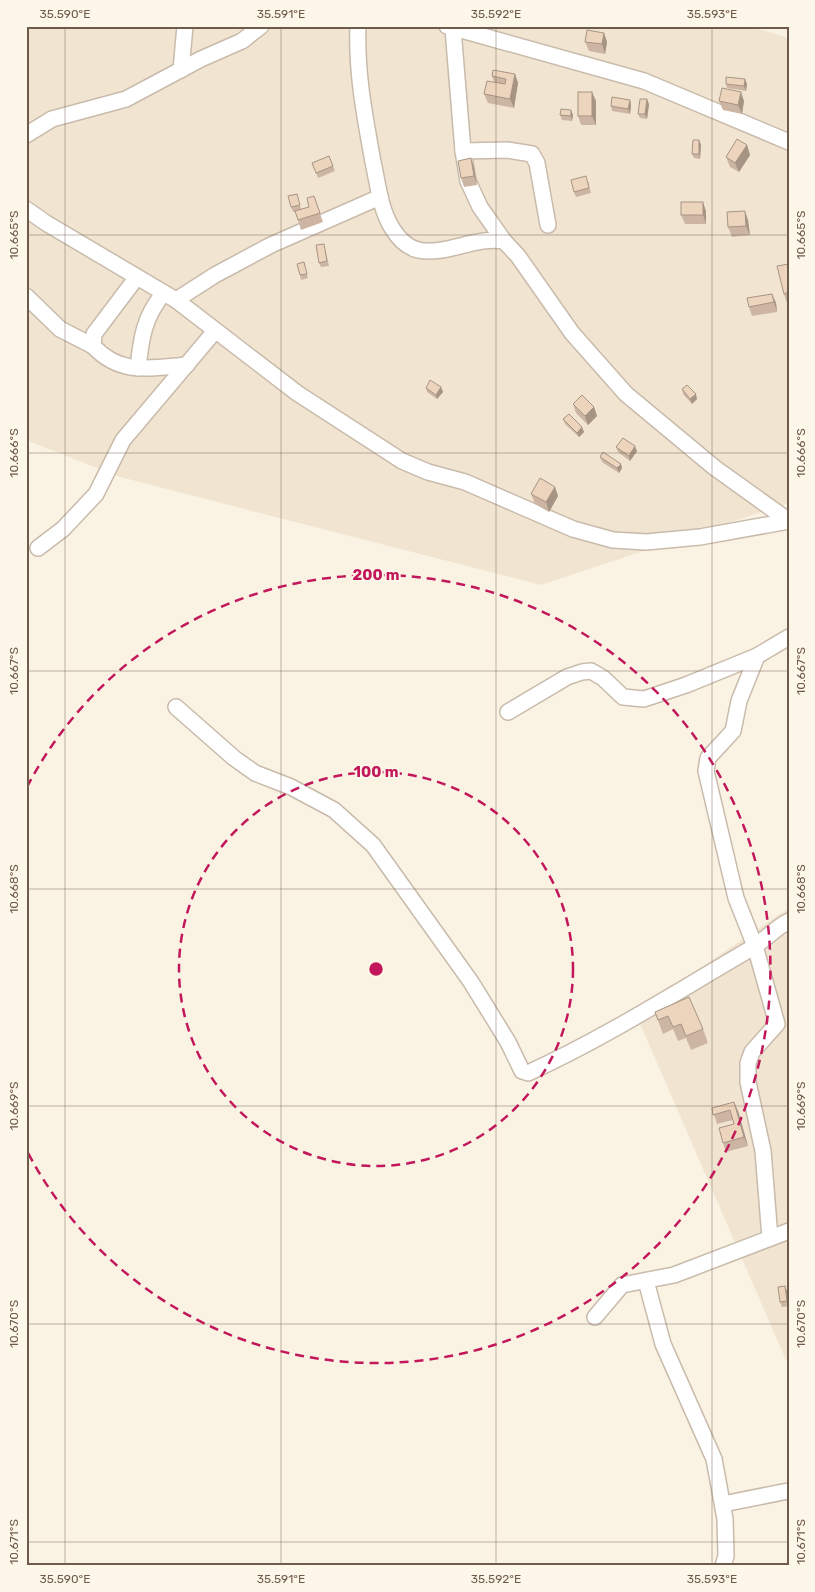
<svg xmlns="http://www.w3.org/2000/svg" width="815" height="1592" font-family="Rubik,sans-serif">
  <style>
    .residential { fill: #f1e5d2 }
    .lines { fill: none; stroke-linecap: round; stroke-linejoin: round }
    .street-casing { stroke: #c9bbab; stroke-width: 18 }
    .street { stroke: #fff; stroke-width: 15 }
    .wall { fill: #ccb6a3 }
    .shaded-wall { fill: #a69484 }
    .building { fill: #edd4bd; stroke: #a69484 }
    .ticks { fill: none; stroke: #6f5b4c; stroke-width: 1; stroke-opacity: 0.45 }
    .ring { fill: none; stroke: #c2185b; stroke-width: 2.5; stroke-dasharray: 9 6 }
    .centre { fill: #c2185b; stroke: #fdf7e9; stroke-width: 2.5 }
    .ring-label { font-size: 15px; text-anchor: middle; font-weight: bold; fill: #c2185b; stroke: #fdf7e9; stroke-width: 4; stroke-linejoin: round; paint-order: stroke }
    .neatline { fill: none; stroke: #6f5b4c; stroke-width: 2 }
    .ticks-label { font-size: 12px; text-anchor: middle; fill: #6f5b4c }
  </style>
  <rect width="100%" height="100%" fill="#faf3e3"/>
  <g class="residential">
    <polygon points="26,26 748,26 789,38 789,503 541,585 120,477 26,440"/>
    <polygon points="789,908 789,1367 635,1012"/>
  </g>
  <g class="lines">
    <defs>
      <g id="street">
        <path d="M 358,26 C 356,73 365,117 373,162 C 378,184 380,209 392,228 C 398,238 406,247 418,250 C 446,256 475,236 504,241 L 518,256 L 572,333 L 626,394 L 715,468 L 789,521"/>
        <polyline points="447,26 644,81 789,142"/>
        <polyline points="453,29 463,151 468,181 480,207 504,241"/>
        <polyline points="181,70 185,26"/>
        <polyline points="26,135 52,119 126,99 201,59 242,41 261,26"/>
        <polyline points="463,151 507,150 532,154 537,163 548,225"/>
        <polyline points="26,209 46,223 176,300 297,393 402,461 428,472 465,482 573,529 613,540 646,542 700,537 789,521"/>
        <path d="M 137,277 L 94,334 L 93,346 C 121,376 151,368 187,365"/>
        <polyline points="26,296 60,329 93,346"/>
        <polyline points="176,300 215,275 271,245 380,197"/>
        <path d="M 138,368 C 141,339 144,316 164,293"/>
        <polyline points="38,548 63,529 96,494 123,440 215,331"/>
        <polyline points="757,656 739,701 733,731 708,758 706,771 736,898 755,946 777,1024 752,1052 748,1063 748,1082 763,1151 770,1238"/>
        <path d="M 176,707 L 234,758 L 255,773 L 291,787 L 334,810 L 373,845 L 471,982 L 508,1042 L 522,1071 L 528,1073 C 605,1038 678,991 752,948 C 765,940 775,928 789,921"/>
        <polyline points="508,712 567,677 582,672 591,671 603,678 623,697 644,699 686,685 757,656 789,637"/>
        <polyline points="646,1281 663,1344 714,1459 725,1519 726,1556 723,1566"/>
        <polyline points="595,1317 622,1285 674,1275 789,1231"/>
        <polyline points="723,1504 788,1491"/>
      </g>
    </defs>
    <use href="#street" class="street-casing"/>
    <use href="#street" class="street"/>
  </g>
  <g class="wall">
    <polygon points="516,26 526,26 525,29"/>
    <polygon points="604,33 607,42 605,54 589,51 585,42"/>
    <polygon points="515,74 518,83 514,108 488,103 484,94 494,82 492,76"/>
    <polygon points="726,84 747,84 746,91 727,88"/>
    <polygon points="630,100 631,105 630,114 612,111 611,106"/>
    <polygon points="596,101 596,125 581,125 578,116"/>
    <polygon points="719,101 744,101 742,114 723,110"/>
    <polygon points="649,104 647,119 640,118 638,114"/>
    <polygon points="571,110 573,115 572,121 562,120 560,115"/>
    <polygon points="699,140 701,145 700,159 694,158 692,154"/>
    <polygon points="747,145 750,155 739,172 730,167 726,157"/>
    <polygon points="329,156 335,171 318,178 312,163"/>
    <polygon points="471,158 474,168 477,185 464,187 461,178"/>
    <polygon points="588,181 591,193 576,197 574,192"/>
    <polygon points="297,194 301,209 309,207 314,196 323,222 301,230 295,211 297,211 293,212 291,207"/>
    <polygon points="706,211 706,224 685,224 681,215"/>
    <polygon points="748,220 750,235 732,237 728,227"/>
    <polygon points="325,249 329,266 321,267 319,263"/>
    <polygon points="304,262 308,278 301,280 300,275"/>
    <polygon points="789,264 789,303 787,303 784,294"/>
    <polygon points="772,294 776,303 777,312 752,316 749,307"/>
    <polygon points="441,387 443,392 437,399 427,392 426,388"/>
    <polygon points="682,389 697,399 692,404 683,394"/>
    <polygon points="573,404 594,407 597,416 588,425 576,413"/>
    <polygon points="563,419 584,432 579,437 565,424"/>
    <polygon points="616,447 637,451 630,461 618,452"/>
    <polygon points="600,457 621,464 622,468 619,473 602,462"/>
    <polygon points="555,487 558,496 549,512 535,504 531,494"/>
    <polygon points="689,997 703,1029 708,1043 691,1050 686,1038 678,1041 673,1029 663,1034 655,1012"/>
    <polygon points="712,1108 738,1111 748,1146 726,1152 723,1143 734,1124 733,1120 717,1124"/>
    <polygon points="787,1291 789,1306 782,1307 780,1302"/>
  </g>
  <g class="shaded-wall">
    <polygon points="604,33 607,42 605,54 602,44"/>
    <polygon points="515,74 518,83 514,108 510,99"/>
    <polygon points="745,79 747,84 746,91 744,86"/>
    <polygon points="592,92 596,101 596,125 592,116"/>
    <polygon points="741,92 744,101 742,114 738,105"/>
    <polygon points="647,99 649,104 647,119 645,114"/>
    <polygon points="630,100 631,105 630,114 628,109"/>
    <polygon points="571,110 573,115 572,121 571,116"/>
    <polygon points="699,140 701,145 700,159 699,154"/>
    <polygon points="747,145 750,155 739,172 735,163"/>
    <polygon points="471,158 474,168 477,185 474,176"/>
    <polygon points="703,202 706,211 706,224 703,215"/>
    <polygon points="745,211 748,220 750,235 746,226"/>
    <polygon points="772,294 776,303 777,312 774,302"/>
    <polygon points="441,387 443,392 437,399 436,395"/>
    <polygon points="696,394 697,399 692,404 690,399"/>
    <polygon points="594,407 597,416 588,425 585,416"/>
    <polygon points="582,427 584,432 579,437 577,433"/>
    <polygon points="635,446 637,451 630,461 629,456"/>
    <polygon points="621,464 622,468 619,473 617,468"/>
    <polygon points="555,487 558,496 549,512 546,502"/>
    <polygon points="734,1102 738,1111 748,1146 744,1137"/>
    <polygon points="785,1286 787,1291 789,1305 787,1301"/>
  </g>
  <g class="building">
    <polygon points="587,30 604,33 602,44 585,42"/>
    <polygon points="493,70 515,74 510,99 484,94 487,81 505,84 506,79 492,76"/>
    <polygon points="726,77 745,79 744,86 726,84"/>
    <polygon points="722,88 741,92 738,105 719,101"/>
    <rect x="578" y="92" width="14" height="24"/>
    <polygon points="612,97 630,100 628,109 611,106"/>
    <polygon points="640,99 647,99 645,114 638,114"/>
    <polygon points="561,109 571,110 571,116 560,115"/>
    <polygon points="737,139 747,145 735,163 726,157"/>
    <polygon points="693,140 699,140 699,154 692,154"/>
    <polygon points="329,156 333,166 316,173 312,163"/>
    <polygon points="471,158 474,176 461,178 458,161"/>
    <polygon points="586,176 589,188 574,192 571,180"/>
    <polygon points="297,194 300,205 291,207 288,196"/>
    <polygon points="314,196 320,213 298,220 295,211 309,207 307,198"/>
    <rect x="681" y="202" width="22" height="13"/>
    <polygon points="745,211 746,226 728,227 727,212"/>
    <polygon points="324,244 327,261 319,263 316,245"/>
    <polygon points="304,262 307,274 300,275 297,264"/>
    <polygon points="789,264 789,292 784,294 777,266"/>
    <polygon points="772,294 774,302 749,307 747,298"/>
    <polygon points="430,380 441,387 436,395 426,388"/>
    <polygon points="687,385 696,394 690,399 682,389"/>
    <polygon points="582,395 594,407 585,416 573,404"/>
    <polygon points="569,414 582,427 577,433 563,419"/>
    <polygon points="623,438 635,446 629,456 616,447"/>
    <polygon points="603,452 621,464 617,468 600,457"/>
    <polygon points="540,478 555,487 546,502 531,494"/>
    <polygon points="689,997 703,1029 686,1036 681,1024 673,1027 668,1016 658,1020 655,1012"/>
    <polygon points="734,1102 744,1137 723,1143 719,1128 734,1124 730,1110 713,1115 712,1108"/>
    <polygon points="785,1286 787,1301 780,1302 778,1287"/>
  </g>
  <path class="ticks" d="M 65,26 L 65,1566M 281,26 L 281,1566M 496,26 L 496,1566M 712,26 L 712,1566M 26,235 L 789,235M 26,453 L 789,453M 26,671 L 789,671M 26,889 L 789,889M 26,1106 L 789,1106M 26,1324 L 789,1324M 26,1542 L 789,1542"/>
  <g class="ring">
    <circle cx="376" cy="969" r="197"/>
    <path d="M27 787A394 394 0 1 1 27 1151"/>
  </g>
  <circle cx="376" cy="969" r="8" class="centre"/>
  <g class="ring-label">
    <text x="376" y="580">200 m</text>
    <text x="376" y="777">100 m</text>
  </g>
  <rect width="815" height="1592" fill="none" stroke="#fdf7e9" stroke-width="55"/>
  <rect x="28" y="28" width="760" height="1536" class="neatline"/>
  <g class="ticks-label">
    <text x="65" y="18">35.590°E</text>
    <text x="281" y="18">35.591°E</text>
    <text x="496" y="18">35.592°E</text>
    <text x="712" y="18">35.593°E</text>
    <text transform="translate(14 235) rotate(-90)" y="4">10.665°S</text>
    <text transform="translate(801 235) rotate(-90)" y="4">10.665°S</text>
    <text transform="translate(14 453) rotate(-90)" y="4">10.666°S</text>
    <text transform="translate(801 453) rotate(-90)" y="4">10.666°S</text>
    <text transform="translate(14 671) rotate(-90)" y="4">10.667°S</text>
    <text transform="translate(801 671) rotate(-90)" y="4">10.667°S</text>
    <text transform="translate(14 889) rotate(-90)" y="4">10.668°S</text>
    <text transform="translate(801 889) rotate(-90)" y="4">10.668°S</text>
    <text transform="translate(14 1106) rotate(-90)" y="4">10.669°S</text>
    <text transform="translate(801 1106) rotate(-90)" y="4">10.669°S</text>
    <text transform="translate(14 1324) rotate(-90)" y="4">10.670°S</text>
    <text transform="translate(801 1324) rotate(-90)" y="4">10.670°S</text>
    <text transform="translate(14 1542) rotate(-90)" y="4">10.671°S</text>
    <text transform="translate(801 1542) rotate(-90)" y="4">10.671°S</text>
    <text x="65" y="1583">35.590°E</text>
    <text x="281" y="1583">35.591°E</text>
    <text x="496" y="1583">35.592°E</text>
    <text x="712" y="1583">35.593°E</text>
  </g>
</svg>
